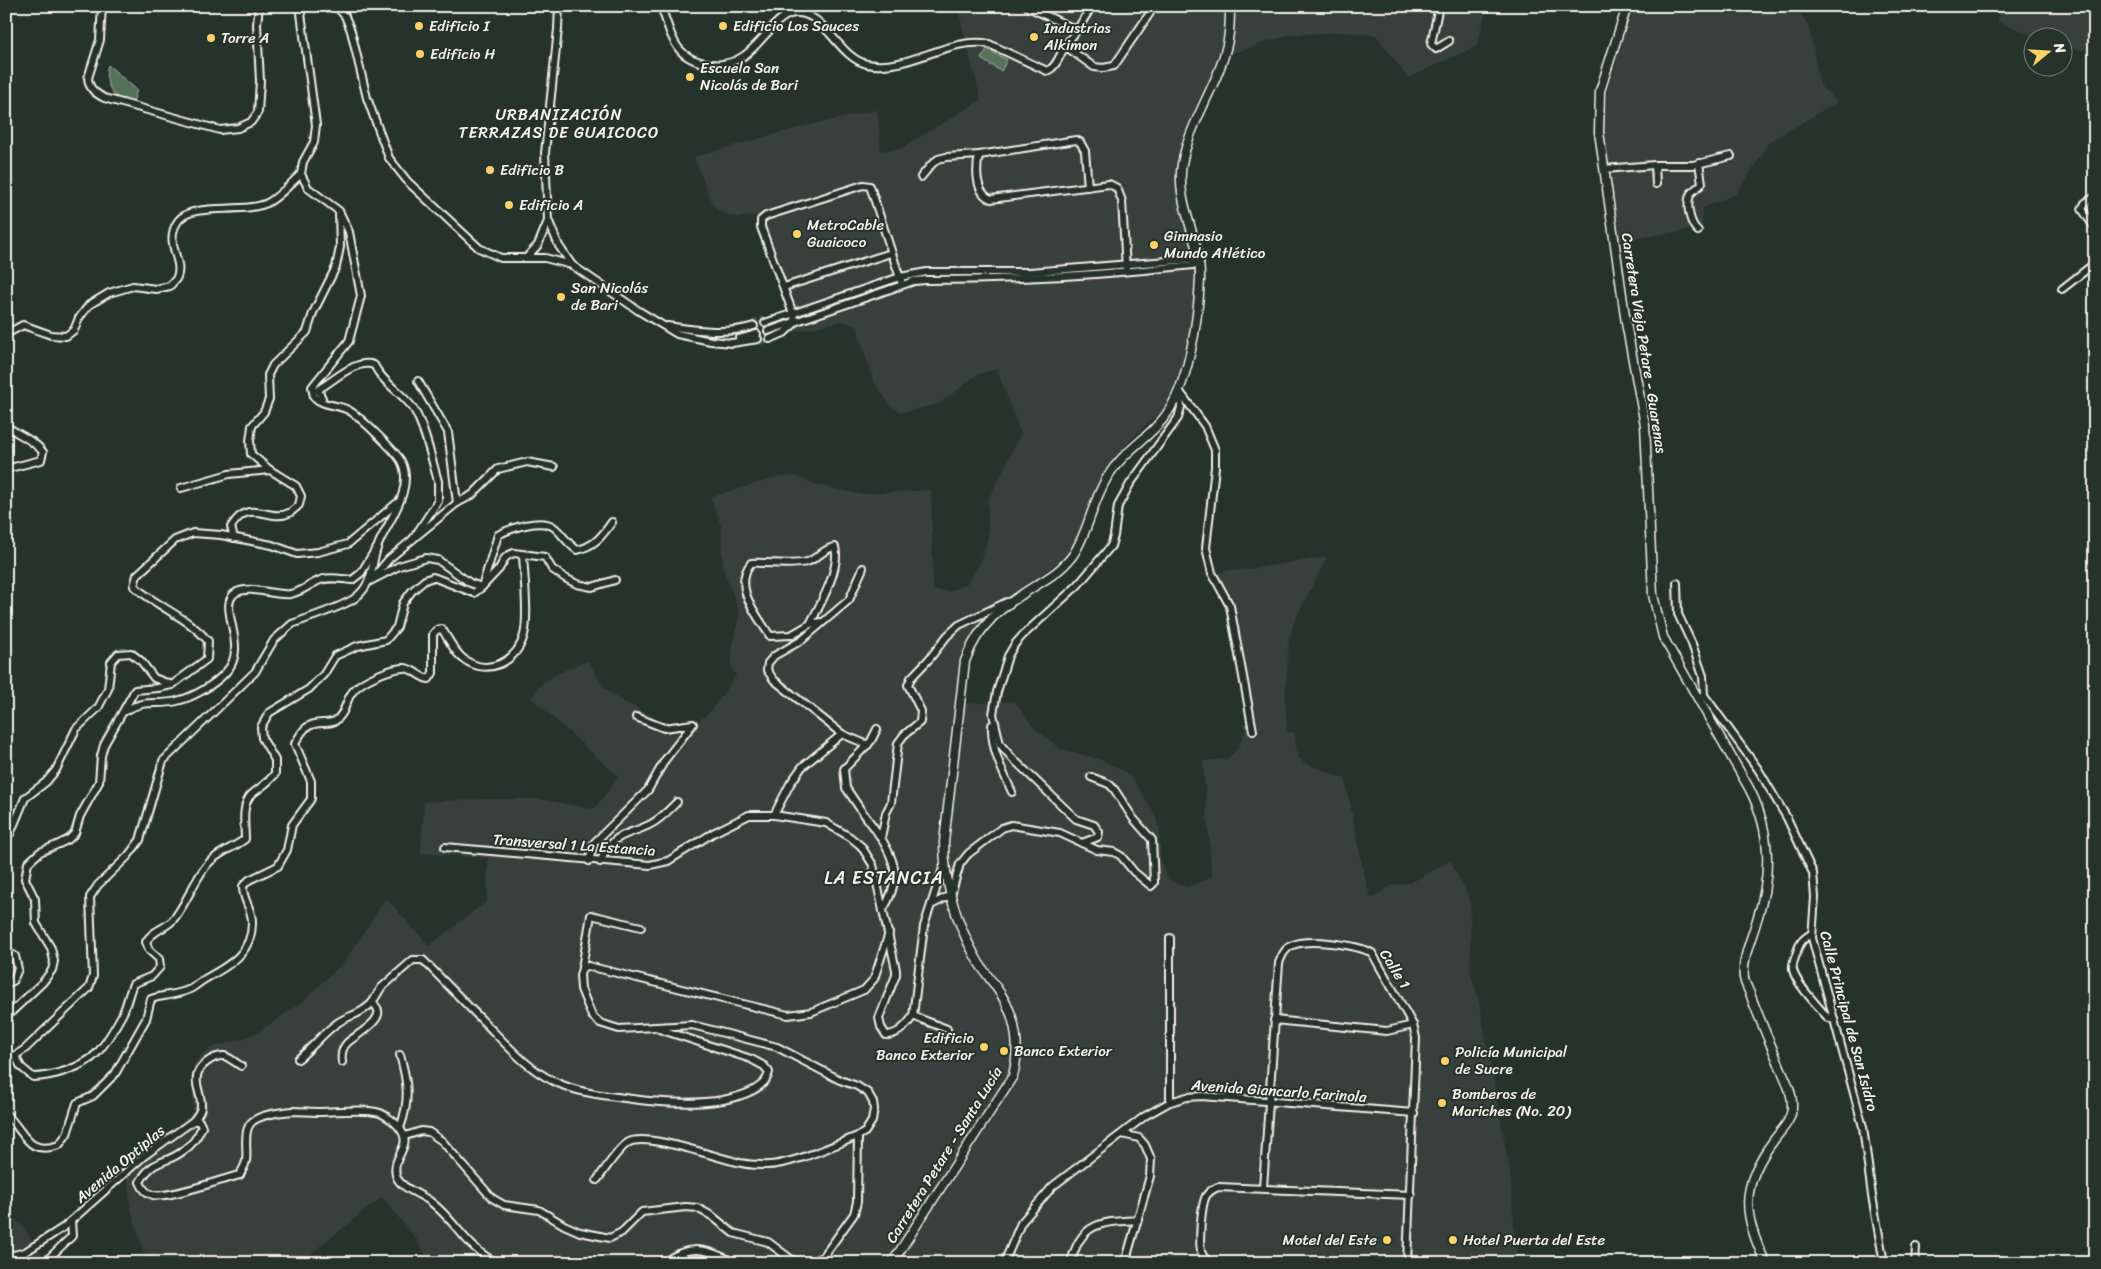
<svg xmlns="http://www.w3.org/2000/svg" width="2101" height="1269" font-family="Sriracha,sans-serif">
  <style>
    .built { fill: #373f3e }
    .green { fill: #547158; stroke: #a4b1a0 }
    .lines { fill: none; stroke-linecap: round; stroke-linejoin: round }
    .minor-tunnel { stroke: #455049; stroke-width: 6; stroke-dasharray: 6 3; stroke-linecap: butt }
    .minor-casing { stroke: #f4f1e8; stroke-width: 10 }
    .major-casing { stroke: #f4f1e8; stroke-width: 11 }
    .minor { stroke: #26332d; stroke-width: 6 }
    .major { stroke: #26332d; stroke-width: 8 }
    .poi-dot { fill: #ffd166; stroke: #26332d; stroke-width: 2 }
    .labels { text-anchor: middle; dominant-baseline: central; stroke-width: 4; stroke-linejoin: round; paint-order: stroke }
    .poi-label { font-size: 15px; fill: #f4f1e8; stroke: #26332d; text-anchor: start }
    .street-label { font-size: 15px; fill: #f4f1e8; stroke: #26332d }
    .neighbourhood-label { font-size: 16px; letter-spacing: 1px; fill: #f4f1e8; stroke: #26332d }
    .quarter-label { font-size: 18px; letter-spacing: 1px; fill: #f4f1e8; stroke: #26332d }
  </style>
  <rect width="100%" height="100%" fill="#26332d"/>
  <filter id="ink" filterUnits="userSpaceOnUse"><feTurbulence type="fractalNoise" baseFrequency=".02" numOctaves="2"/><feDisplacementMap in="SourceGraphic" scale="10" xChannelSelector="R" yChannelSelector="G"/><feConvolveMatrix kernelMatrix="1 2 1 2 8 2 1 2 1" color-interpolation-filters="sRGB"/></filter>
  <g filter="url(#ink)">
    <g class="built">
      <polygon points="957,6 1487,6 1477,46 1408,78 1376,35 1341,32 1288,35 1221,57 1181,172 1197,256 1197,291 1184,372 1169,404 1134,436 1111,465 1100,484 1083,536 1069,555 995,607 975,630 968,641 962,663 960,704 1014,701 1035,729 1061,749 1099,759 1121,769 1131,777 1154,812 1159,829 1161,862 1167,878 1174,883 1188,887 1212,877 1203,761 1227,759 1238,748 1245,730 1245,700 1229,603 1217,573 1230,570 1237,571 1327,557 1294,622 1289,639 1285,699 1287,732 1295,733 1297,756 1304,763 1345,779 1365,878 1371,898 1393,885 1410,883 1450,861 1468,895 1470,902 1471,975 1479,1001 1510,1172 1517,1263 431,1263 417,1240 382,1197 299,1263 147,1263 131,1209 126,1166 139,1150 157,1137 182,1125 193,1113 192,1078 193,1065 202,1054 213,1047 243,1039 262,1030 302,1002 345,961 386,898 429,946 487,901 488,858 421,853 424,802 482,799 539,799 594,809 619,777 531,698 541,684 559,673 588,660 602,686 618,699 652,716 668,728 693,726 711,711 736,675 731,668 734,636 740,614 723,569 721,526 711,497 778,477 796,476 814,484 859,494 931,490 933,591 950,591 966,584 975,572 982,560 988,538 988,500 1021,434 997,369 978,374 939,404 905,412 899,411 890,405 873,380 857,327 843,321 794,332 757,216 738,217 727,215 718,210 712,203 694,157 797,128 877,110 881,151 900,149 981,100"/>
      <polygon points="1633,6 1795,6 1809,26 1820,86 1838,102 1773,139 1767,144 1763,154 1736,194 1702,208 1702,228 1618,241 1604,146 1604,119 1607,91"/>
      <polygon points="1999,6 2095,6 2095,48 2078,50 2064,46 2064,38 2038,37 1998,22"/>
      <polygon points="6,1211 22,1226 48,1263 6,1263"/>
    </g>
    <g class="green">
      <polygon points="987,49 1007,60 1001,71 981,59"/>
      <path d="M 108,65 L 137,90 L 133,102 C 128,100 121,99 117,97 C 108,91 104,74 108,65 Z"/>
    </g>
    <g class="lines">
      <g class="minor-tunnel">
        <polyline points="753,323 764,319"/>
        <polyline points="759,342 770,339"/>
      </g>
      <defs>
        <g id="minor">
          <path d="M 102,6 L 100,40 L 88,78 C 89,89 95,93 104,98 L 220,130 L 238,128 L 251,122 L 258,112 L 260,81 L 257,24 L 259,6"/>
          <polyline points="336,6 345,16 351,31 367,98 389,158 408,182 479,248 501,258 545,258 572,265 639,311 677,334 711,341 732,343 758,339"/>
          <path d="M 661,6 C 672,37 674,60 711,64 C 757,70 768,12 798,13 C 826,14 839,58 867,64 C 909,72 948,36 989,44 L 1047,71 C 1056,68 1060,55 1065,46"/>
          <polyline points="1439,6 1431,44 1436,49 1449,41"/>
          <polyline points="1028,7 1077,30 1092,6"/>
          <polyline points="1077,30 1065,46 1094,67 1103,68 1114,66 1150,13"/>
          <path d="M 979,155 C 976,169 975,193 991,199 L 1109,184 L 1117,188 L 1122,201 L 1126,269"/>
          <polyline points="1655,165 1656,184"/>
          <polyline points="1604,169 1655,165 1693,165 1731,156"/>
          <polyline points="921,177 932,164 938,159 946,157 979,155 1076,140 1080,142 1085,151 1088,187"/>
          <polyline points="2095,197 2085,203 2082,209 2095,228"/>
          <polyline points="549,222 559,246 572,265"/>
          <path d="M 1698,231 C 1690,224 1686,206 1690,195 C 1692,190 1699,188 1702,183 L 1699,163"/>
          <polyline points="527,257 538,245 548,221 545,153 558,29 559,6"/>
          <polyline points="784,287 891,253"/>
          <polyline points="2062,289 2095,263"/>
          <polyline points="795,319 761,227 761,220 766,216 863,185 870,186 901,281"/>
          <polyline points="765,323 900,277 927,272 1030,272 1193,259 1200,261"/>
          <path d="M 667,326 C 696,330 726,335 754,326"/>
          <path d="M 768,331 L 914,281 L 926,280 C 1015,280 1104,275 1193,265 L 1200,261"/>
          <path d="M 6,334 L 23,325 L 51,335 L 66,336 L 74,330 L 79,318 L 89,305 L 109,293 L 133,286 L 156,289 L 170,286 C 172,283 176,280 177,277 C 184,260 163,243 178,221 C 192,201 246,215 269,202 C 281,195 291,183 301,174"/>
          <polyline points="739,339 757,334"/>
          <polyline points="770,339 784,333 795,323"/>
          <polyline points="418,381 448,432 457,503"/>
          <polyline points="1180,392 1205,426 1215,450 1215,467 1206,548 1212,573 1230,606 1253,731"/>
          <path d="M 322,398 L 318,390 L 322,387 C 337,378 356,359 374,365 C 383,383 401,392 413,408 C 424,424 432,461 438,481 L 438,501 L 413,539"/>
          <path d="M 6,426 C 19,435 34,440 43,452 L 41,460 L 6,469"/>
          <polyline points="181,488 229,474 270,470"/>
          <path d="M 234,538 L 231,527 C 250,496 268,523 289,513 C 293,511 296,508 299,505 L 301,496 L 296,486 L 270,470 L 251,454 L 250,441 L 252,426 L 264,412 L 269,399 L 268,375 L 273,365 L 307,332 L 313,313 L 336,267 L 340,247 L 339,214"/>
          <polyline points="863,568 849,600 802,640 774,656 768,663 767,670 774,680 842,734 868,745"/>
          <polyline points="373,578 389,559 413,539 457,503 472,495 498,469 527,462 554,467"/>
          <polyline points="370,581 399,566 426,558 438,560 470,583 482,587 499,569 505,558 509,555 514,553 545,557 552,569 565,578 577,584 592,587 615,580"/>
          <polyline points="1677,583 1678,614 1692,644 1703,676 1704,695 1702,696"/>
          <path d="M 810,624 C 820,605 841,568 835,547 C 824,548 817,559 807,562 C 790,566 769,562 751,563 C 732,587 757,615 770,636 L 791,635 L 810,624 L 822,622"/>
          <polyline points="1704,695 1758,769 1787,818 1813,873 1815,897 1812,938 1863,1127 1872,1196 1884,1263"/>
          <path d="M 125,711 C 146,698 157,706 177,701 C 194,697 214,685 226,672 C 251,646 214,604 237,592 C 250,585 275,596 290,594 C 302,592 307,586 318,581 C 327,576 341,579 352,580 L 361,573 L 375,550"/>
          <path d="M 992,725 C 991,749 1002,770 1012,792"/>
          <path d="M 877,729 L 871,741 L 844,769 L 846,788 C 855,802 865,816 875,829 C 895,858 903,877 883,910"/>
          <polyline points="774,815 790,784 802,767 842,734"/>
          <path d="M 10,834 L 25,798 L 46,782 L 56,770 L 76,729 L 98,708 L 108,689 L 111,662 L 118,654 L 131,653 L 141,661 L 154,678 L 172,685 L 207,659 L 208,641 C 188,617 157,607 134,586 L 137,575 L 175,540 L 193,533 L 221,535 L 272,545 L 297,554 L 318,552 L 348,544 L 397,503"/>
          <polyline points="881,838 886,813 891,803 898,743 904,735 920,722 921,711 908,685 911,678 930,658 947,636 959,625 1007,602"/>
          <polyline points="1082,843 1098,837 1099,832 1094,825 1076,819 1012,758 1000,744 993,714 997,692 1008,656 1015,644 1023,635 1078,585 1111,546 1114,536 1118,506 1123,497 1130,484 1178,418 1181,407 1180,391"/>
          <path d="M 445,847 L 650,865 L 668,861 L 713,833 L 749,815 L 774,815 L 826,823 L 850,837 L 861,846 L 873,865 L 896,970 L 896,975 L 879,1018 L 881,1027 L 886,1035 C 898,1035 907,1025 913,1016 L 924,926 L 944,865"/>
          <polyline points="589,861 594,843 648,790 665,760 693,724 664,728 636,717"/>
          <path d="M 600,862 C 614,832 623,837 649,825 C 660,820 669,810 677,802"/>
          <polyline points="931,905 951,895 960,864 968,854 1002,828 1011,825 1060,833 1097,850 1114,852 1121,856 1134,872 1151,886 1154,883 1152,840 1133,818 1114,789 1109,784 1091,777"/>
          <path d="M 1811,934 C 1801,940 1799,944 1796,955 C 1794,960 1792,965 1793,970 C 1796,984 1818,1006 1828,1018 L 1834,1019"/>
          <polyline points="1170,938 1170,1102"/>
          <polyline points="6,951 15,956 18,969 13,981 6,984"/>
          <polyline points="582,968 591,915 641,927"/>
          <polyline points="913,1016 947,1029"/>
          <polyline points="6,1017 43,982 52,970 54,961 51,948 36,923 35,899 25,879 28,863 40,852 59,844 69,839 75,833 80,816 99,782 101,756 104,745 135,690 158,688 172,685"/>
          <polyline points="1274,1020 1387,1031 1413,1025"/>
          <path d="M 6,1054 L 15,1056 L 25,1049 L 89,988 L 93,976 L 90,897 L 98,885 L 128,856 L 140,840 L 163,761 L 255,672 L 274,640 L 292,624 C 307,618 343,607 355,598 C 375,583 370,564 379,543 C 389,520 415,488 401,461 C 395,451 357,413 346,409 C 334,404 324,406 314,397 L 312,387 L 349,341 L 361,296 L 349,232 L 339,211 L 308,188 L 301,174 L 303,162 L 314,142 L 316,125 L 300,6"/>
          <path d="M 15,1056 L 21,1067 L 33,1077 C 52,1077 84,1067 97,1053 C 107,1042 116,1026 123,1013 C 127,1004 129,993 133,984 L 152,976 L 160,967 L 159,959 L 149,950 L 146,942 C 152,930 165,929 173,920 C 185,906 194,881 206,866 C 216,853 232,849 245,839 C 245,827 241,805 251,795 C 260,787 266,785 275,774 L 275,760 L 262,738 L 261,727 L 269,713 L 309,689 L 324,674 L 335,656 L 357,646 L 386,640 L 397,627 L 403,603 L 412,591 L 425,580 L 433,577 L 474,593 L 482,587 L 498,535 C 511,528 542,517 555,528 C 563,535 566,542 577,550 C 595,546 602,536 612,522"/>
          <path d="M 298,1059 C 311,1049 322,1034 336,1024 C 349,1014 358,1017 372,1003"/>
          <path d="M 342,1062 C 341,1055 342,1048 347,1043 C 355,1035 393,1017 372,1003 L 381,988 L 413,960 L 423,960 C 444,981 464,1002 485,1023 C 509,1047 531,1074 565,1086 C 586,1094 610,1096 632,1099 C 662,1103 693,1105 723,1100 C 738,1097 766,1090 769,1072 L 764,1066 L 751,1059 L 659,1029"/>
          <path d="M 6,1114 C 26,1133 27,1156 59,1145 L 67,1134 L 77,1103 L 93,1096 L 115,1074 L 146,1019 L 151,999 C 163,995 177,995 188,990 C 194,988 199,982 205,979 C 228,966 252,954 252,923 C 253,910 242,899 243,886 L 249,880 L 278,866 L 287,850 L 292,825 L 311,799 L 311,781 L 295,744 C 302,730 307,723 323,723 C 328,723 331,723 335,721 C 347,713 345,698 355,689 C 363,680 393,667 405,668 C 414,669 420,678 429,679 L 433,673 L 433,634 L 437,630 L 442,629 C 448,638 455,654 465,660 C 488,676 517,662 524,635 C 529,616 524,576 523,555"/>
          <path d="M 193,1121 C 197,1116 202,1111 201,1104 C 201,1094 195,1086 197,1076 C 198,1066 214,1055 224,1056 C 229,1057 236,1063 241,1066"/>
          <path d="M 400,1128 C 410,1101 408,1083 400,1055"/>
          <polyline points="1122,1134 1139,1138 1145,1145 1151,1159 1150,1176 1125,1263"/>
          <polyline points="405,1136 421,1131 429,1132 442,1141 492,1198 504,1205 539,1210 564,1225 580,1232 610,1238 622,1232 642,1212 686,1207 697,1208 712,1216 733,1233 768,1242 792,1260 803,1263"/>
          <path d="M 597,1180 C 605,1170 618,1148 629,1142 C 647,1133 712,1156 733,1161 C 742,1164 753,1165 763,1165 C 787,1167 834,1145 858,1136 L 865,1132 L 872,1121 L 874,1109 L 873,1102 L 868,1093 L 857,1086 L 840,1080 L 777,1047 L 716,1031 L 692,1025 L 619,1029 L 600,1023 L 592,1016 L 581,989 L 580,975 L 582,968 L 588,966 L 788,1015 L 811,1012 L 864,990 L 874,979 L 889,933"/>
          <path d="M 1263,1187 L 1279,963 C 1282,955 1285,948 1293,945 C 1309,938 1358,945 1372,953 L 1413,1025 L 1416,1038 L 1407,1263"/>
          <path d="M 6,1253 L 14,1255 L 25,1252 L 64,1227 L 144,1156 L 193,1121 L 199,1121 L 202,1127 C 198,1136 191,1146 183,1151 C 165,1165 153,1158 140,1182 C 143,1189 146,1193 153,1195 C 168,1199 222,1179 240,1175 C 242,1170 245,1166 246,1161 C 248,1150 242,1129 253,1121 C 262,1114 281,1112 293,1111 C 302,1111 311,1112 319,1112 C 337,1112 364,1108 380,1113 C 385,1115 395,1122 398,1126 C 416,1146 391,1155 396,1175 C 399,1188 421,1194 431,1202 C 457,1222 465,1247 497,1263"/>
          <polyline points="44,1263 72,1236 71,1221"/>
          <path d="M 664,1263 C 690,1242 708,1250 736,1263"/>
          <polyline points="807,1263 823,1257 854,1214 857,1202 858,1136"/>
          <polyline points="1004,1263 1021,1223 1053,1186 1145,1116 1170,1102 1187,1097 1202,1096 1414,1113"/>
          <path d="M 1071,1263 C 1080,1222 1101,1222 1138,1220"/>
          <path d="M 1210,1263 C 1206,1260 1202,1256 1201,1251 C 1199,1240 1201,1205 1206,1196 C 1209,1191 1213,1189 1218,1187 L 1411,1195"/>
          <polyline points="1915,1263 1916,1247"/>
        </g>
        <g id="major">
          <path d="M 1627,6 L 1600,91 L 1599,132 L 1626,323 L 1645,425 L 1653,595 L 1663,637 L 1749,788 C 1772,832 1772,876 1756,923 C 1751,940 1742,959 1744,978 C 1745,985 1750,992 1752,999 C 1761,1023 1771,1045 1781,1069 C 1786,1080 1792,1092 1792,1104 C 1793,1120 1782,1129 1774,1140 C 1740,1185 1742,1215 1766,1263"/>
          <path d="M 892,1263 L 1013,1076 C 1020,1049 1017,1020 1002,996 C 994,983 983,971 976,958 C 956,922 944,883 944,842 L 965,661 C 979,623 1003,606 1035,586 C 1050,577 1063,569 1073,555 C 1089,531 1092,501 1108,476 C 1122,453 1146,440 1163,419 C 1189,386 1198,321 1200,279 C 1201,239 1175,203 1182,164 C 1190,120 1220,83 1228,40 C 1230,29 1230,18 1230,6"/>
        </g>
      </defs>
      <use href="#minor" class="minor-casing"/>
      <use href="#major" class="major-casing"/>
      <use href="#minor" class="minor"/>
      <use href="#major" class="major"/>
    </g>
  </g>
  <g class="poi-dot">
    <circle cx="419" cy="26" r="5"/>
    <circle cx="723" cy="26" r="5"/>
    <circle cx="1034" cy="37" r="5"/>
    <circle cx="211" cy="38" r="5"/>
    <circle cx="420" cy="54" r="5"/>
    <circle cx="690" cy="77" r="5"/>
    <circle cx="490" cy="170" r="5"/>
    <circle cx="509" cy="205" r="5"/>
    <circle cx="797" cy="234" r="5"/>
    <circle cx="1154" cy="245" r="5"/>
    <circle cx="561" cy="297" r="5"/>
    <circle cx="984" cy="1047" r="5"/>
    <circle cx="1004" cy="1051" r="5"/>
    <circle cx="1445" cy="1061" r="5"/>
    <circle cx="1442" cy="1103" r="5"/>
    <circle cx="1387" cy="1240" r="5"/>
    <circle cx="1453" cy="1240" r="5"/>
  </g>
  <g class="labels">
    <g class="poi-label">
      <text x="429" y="26">Edificio I</text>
      <text x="733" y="26">Edificio Los Sauces</text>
      <text x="1044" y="28">Industrias<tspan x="1044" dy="17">Alkimon</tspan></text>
      <text x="221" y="38">Torre A</text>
      <text x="430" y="54">Edificio H</text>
      <text x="700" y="68">Escuela San<tspan x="700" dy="17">Nicolás de Bari</tspan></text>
      <text x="500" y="170">Edificio B</text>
      <text x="519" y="205">Edificio A</text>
      <text x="807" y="225">MetroCable<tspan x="807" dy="17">Guaicoco</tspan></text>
      <text x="1164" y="236">Gimnasio<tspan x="1164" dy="17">Mundo Atlético</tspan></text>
      <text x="571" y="288">San Nicolás<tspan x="571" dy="17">de Bari</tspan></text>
      <text x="974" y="1038" text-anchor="end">Edificio<tspan x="974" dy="17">Banco Exterior</tspan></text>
      <text x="1014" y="1051">Banco Exterior</text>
      <text x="1455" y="1052">Policía Municipal<tspan x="1455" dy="17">de Sucre</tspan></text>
      <text x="1452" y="1094">Bomberos de<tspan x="1452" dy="17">Mariches (No. 20)</tspan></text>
      <text x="1377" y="1240" text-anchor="end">Motel del Este</text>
      <text x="1463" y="1240">Hotel Puerta del Este</text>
    </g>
    <g class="street-label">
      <text transform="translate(1644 343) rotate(81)">Carretera Vieja Petare - Guarenas</text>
      <text transform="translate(574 845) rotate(4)">Transversal 1 La Estancia</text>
      <text transform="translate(1395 969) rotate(58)">Calle 1</text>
      <text transform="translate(1849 1021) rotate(75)">Calle Principal de San Isidro</text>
      <text transform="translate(1279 1091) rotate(4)">Avenida Giancarlo Farinola</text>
      <text transform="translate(944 1155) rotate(-58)">Carretera Petare - Santa Lucía</text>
      <text transform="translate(120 1164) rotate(-40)">Avenida Optiplas</text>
    </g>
    <g class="neighbourhood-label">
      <text x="559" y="114">URBANIZACIÓN<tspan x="559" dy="18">TERRAZAS DE GUAICOCO</tspan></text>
    </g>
    <g class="quarter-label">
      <text x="884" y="878">LA ESTANCIA</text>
    </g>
  </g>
  <rect width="2101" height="1269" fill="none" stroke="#26332d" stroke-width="25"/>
  <rect x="12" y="12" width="2076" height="1244" fill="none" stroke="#f4f1e8" stroke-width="2" filter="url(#ink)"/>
  <g transform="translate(2048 52) rotate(72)"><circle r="24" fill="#26332d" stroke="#787f78"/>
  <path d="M0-4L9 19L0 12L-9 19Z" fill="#ffd166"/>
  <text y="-8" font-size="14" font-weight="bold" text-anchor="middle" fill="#f4f1e8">N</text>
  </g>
</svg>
